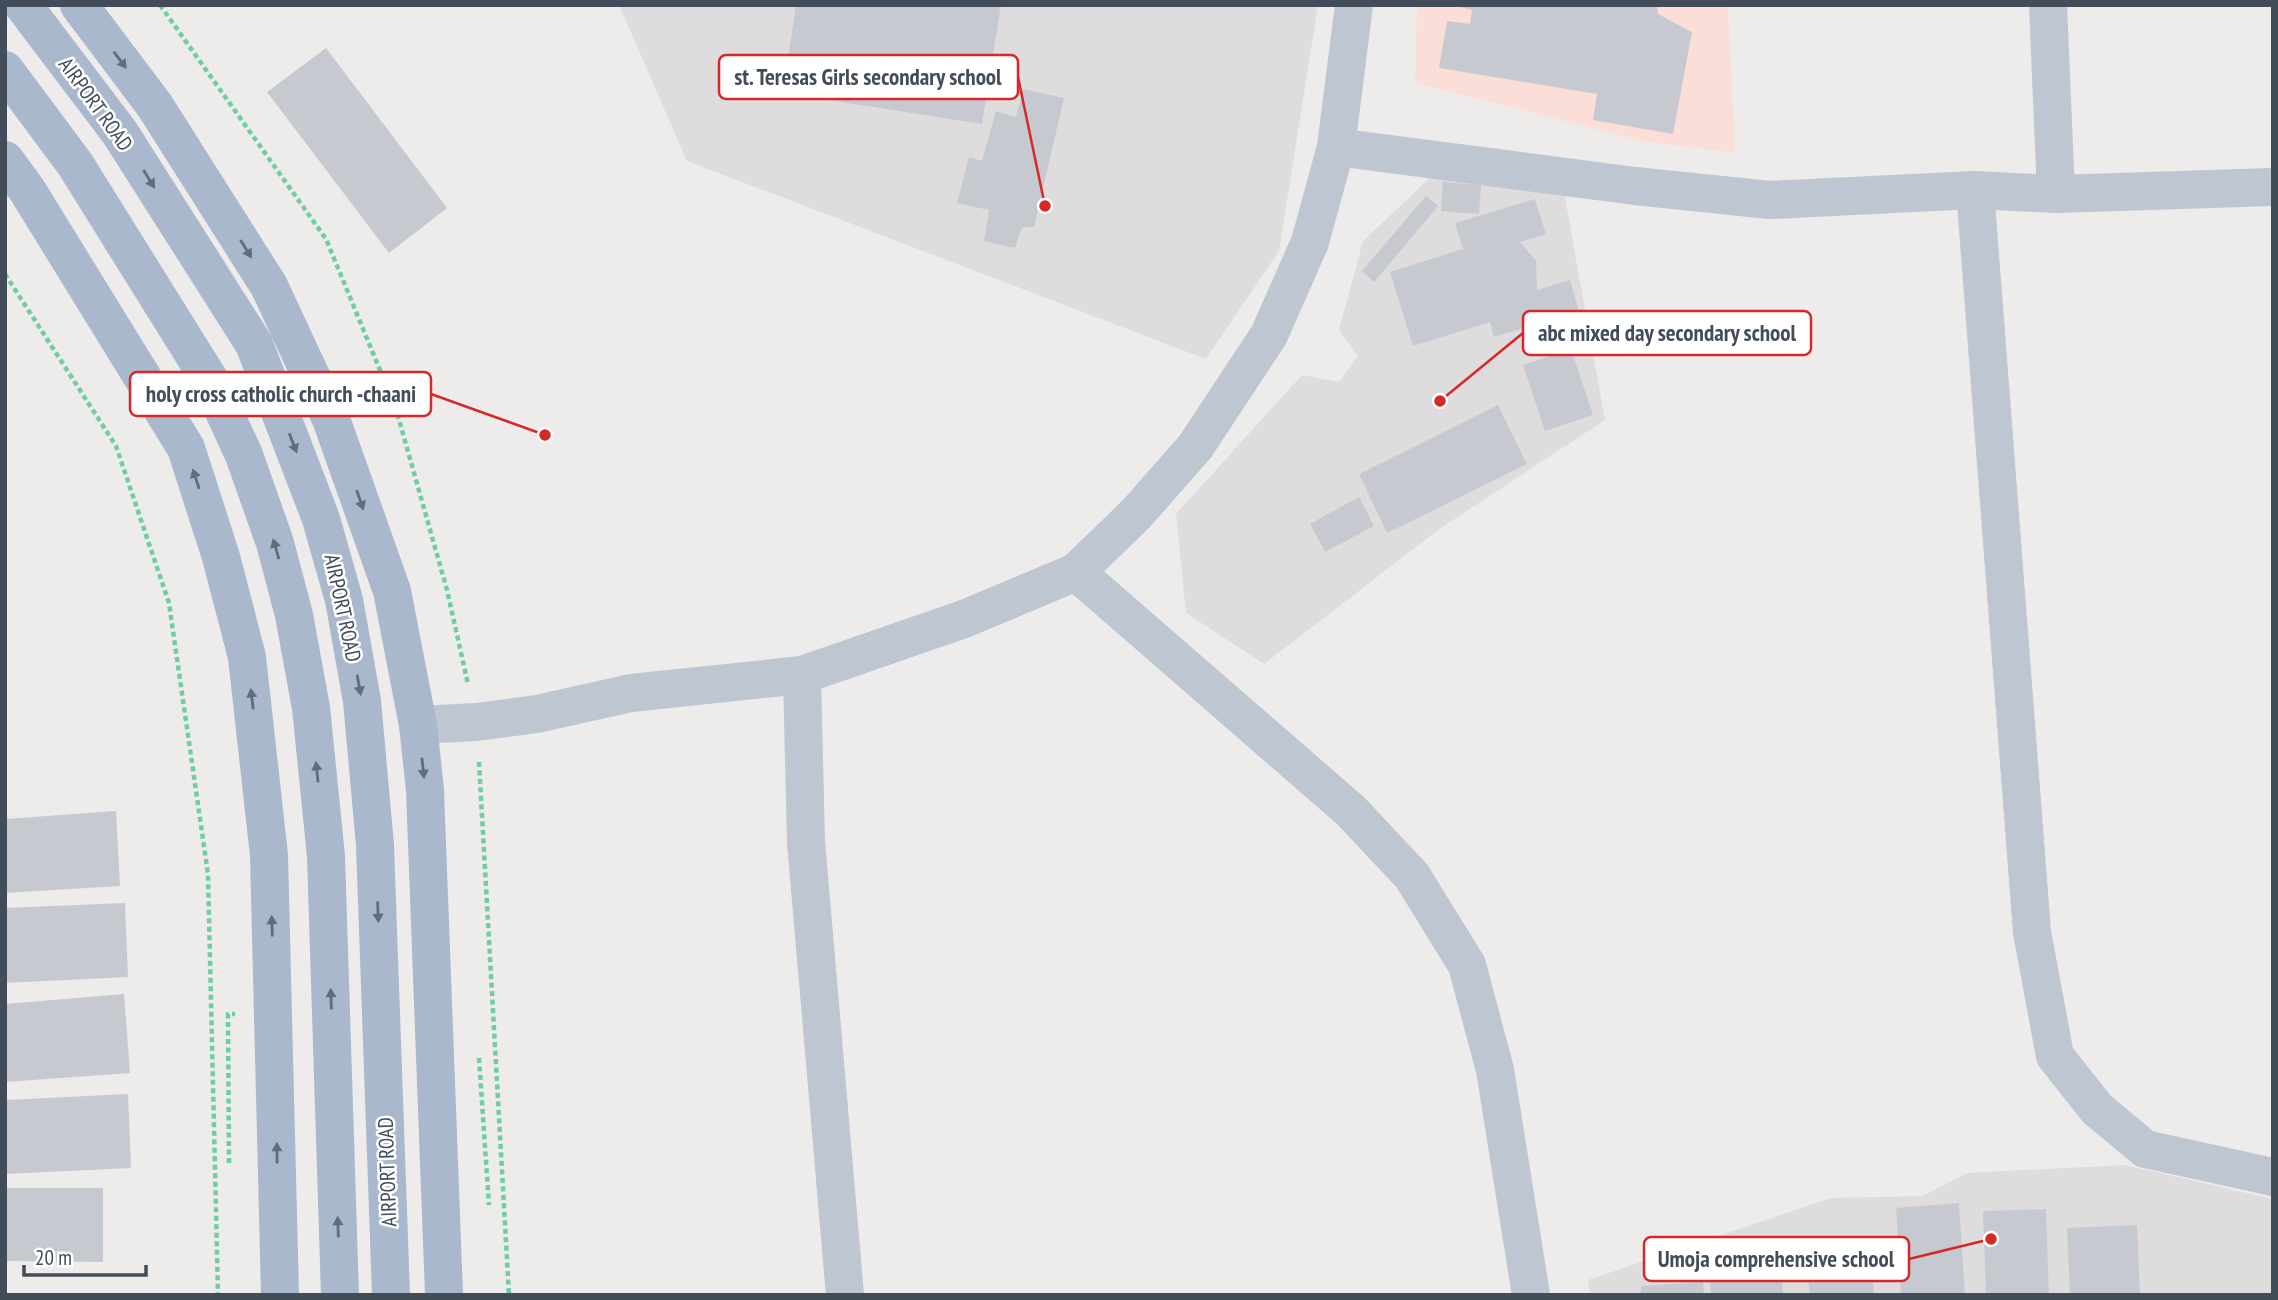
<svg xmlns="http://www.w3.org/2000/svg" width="2278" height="1300" font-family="'PT Sans Narrow',sans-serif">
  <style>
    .education { fill: #dfdcdd }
    .medical { fill: #fbded8 }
    .building { fill: #c7c9d1 }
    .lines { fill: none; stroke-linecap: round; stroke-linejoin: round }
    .path { stroke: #6ecda5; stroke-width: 4.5; stroke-dasharray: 5 3.5; stroke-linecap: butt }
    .minor { stroke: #bdc6d1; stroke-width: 38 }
    .major { stroke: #a9b8cc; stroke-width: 38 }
    .oneway { fill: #626d7c }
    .labels { text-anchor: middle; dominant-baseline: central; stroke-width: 5; stroke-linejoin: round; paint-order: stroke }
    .street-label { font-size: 21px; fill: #434d59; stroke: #fff }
    .leader { fill: none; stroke: #d62828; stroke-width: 2.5 }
    .callout-dot { fill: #d62828; stroke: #fff; stroke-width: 2.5 }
    .callout { fill: #fff; stroke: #d62828; stroke-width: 2.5 }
    .callout-label { font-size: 23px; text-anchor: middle; font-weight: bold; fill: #434d59 }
  </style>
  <rect width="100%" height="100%" fill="#eeebeb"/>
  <g class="education">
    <polygon points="619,5 1318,5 1279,251 1206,359 687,161"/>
    <polygon points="1434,174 1563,187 1605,420 1438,530 1264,664 1186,613 1176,514 1302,375 1339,382 1358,356 1339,330 1363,241"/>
    <polygon points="2125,1165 2273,1199 2273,1295 1590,1295 1588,1280 1831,1198 1923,1196 1967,1173"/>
  </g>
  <polygon class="medical" points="1417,5 1728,5 1735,153 1643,141 1415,83"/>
  <g class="building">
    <polygon points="796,5 1001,5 982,124 783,93"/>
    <polygon points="1452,5 1657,5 1658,14 1692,32 1673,134 1593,120 1597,94 1439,68 1447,21 1470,24 1472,10"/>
    <polygon points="326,48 447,208 389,253 267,92"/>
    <polygon points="1023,89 1064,98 1034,227 1022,227 1015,248 984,241 989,210 957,203 969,157 982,161 996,111 1016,117"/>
    <polygon points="1443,182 1481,185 1479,214 1441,211"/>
    <polygon points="1426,196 1438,206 1374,282 1362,271"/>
    <polygon points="1535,199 1546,234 1520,242 1536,261 1537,290 1570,280 1579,312 1494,337 1490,322 1413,346 1390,272 1463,249 1455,223"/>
    <polygon points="1571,349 1593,415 1545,431 1523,365"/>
    <polygon points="1498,405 1527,464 1387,533 1359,474"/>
    <polygon points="1359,497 1374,526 1325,552 1310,524"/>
    <polygon points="116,811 120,886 5,893 5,819"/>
    <polygon points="125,903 128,977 5,983 5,908"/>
    <polygon points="124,994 130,1073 5,1082 5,1004"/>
    <polygon points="128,1094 131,1168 5,1174 5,1100"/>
    <polygon points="5,1188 103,1188 103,1262 5,1261"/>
    <polygon points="1959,1203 1965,1295 1901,1295 1896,1208"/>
    <polygon points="2046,1209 2049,1295 1986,1295 1983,1211"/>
    <polygon points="2137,1225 2140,1295 2070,1295 2067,1228"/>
    <polygon points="1872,1272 1874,1295 1810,1295 1808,1278"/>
    <polygon points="1781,1275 1783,1295 1711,1295 1710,1280"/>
    <polygon points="1703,1282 1704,1295 1641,1295 1641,1286"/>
  </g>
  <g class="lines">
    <g class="path">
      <polyline points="160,5 326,239 396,409 447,590 468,684"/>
      <polyline points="5,274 116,446 169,603 208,874 218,1295"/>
      <polyline points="479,762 509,1295"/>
      <polyline points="479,1058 489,1205"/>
      <polyline points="229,1163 228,1014 235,1014"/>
    </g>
    <g class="minor">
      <polyline points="2048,5 2056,194"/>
      <polyline points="1336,147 1635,186 1770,200 1975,190 2056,194 2273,187"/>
      <polyline points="1975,190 2032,932 2055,1056 2097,1109 2145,1149 2273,1177"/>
      <polyline points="1076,572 1351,811 1412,876 1467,965 1495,1070 1531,1295"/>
      <polyline points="802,675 806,842 845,1295"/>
      <polyline points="418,725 476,722 537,714 631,693 802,675 964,619 1076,572 1136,514 1195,447 1269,335 1310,242 1336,147 1354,5"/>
    </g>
    <g class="major">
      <polyline points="23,5 120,133 254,344 321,519 344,600 362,701 375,845 391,1295"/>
      <polyline points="79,5 155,106 269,286 331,419 392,591 418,725 425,790 444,1295"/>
      <polyline points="5,70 75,164 209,379 244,455 275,543 294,615 311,708 326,856 340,1295"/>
      <polyline points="5,160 27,190 186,448 221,557 247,657 269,855 280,1295"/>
    </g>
  </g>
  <defs><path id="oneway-solid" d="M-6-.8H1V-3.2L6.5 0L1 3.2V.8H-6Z" transform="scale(1.75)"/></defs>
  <g class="oneway">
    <use href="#oneway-solid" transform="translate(120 60) rotate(53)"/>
    <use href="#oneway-solid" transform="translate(149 179) rotate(58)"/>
    <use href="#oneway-solid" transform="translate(246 249) rotate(58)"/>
    <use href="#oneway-solid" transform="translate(293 443) rotate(69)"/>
    <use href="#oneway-solid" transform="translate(196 479) rotate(-108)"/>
    <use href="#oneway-solid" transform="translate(360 500) rotate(71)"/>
    <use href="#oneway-solid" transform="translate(276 549) rotate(-106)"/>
    <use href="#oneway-solid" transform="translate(359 685) rotate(80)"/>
    <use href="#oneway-solid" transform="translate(252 699) rotate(-97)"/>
    <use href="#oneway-solid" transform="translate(423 768) rotate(84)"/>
    <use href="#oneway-solid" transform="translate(317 772) rotate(-96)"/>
    <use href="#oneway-solid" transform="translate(378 912) rotate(88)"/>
    <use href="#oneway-solid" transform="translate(272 926) rotate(-92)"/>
    <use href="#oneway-solid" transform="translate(331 999) rotate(-92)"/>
    <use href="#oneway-solid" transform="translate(277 1153) rotate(-91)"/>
    <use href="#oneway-solid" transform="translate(338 1227) rotate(-92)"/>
  </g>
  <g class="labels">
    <g class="street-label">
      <text transform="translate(96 104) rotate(54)">AIRPORT ROAD</text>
      <text transform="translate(343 608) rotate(78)">AIRPORT ROAD</text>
      <text transform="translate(387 1172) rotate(-92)">AIRPORT ROAD</text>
    </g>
  </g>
  <path class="leader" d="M1045 206L1018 77M1440 401L1523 333M545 435L431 394M1991 1239L1909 1259"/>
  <g class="callout-dot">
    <circle cx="1045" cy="206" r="7"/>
    <circle cx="1440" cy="401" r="7"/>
    <circle cx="545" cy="435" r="7"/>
    <circle cx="1991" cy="1239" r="7"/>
  </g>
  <g class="callout">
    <rect x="719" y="55" width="299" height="44" rx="7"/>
    <rect x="1523" y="311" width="288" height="44" rx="7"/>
    <rect x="130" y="372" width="301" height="44" rx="7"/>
    <rect x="1644" y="1237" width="265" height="44" rx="7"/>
  </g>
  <g class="callout-label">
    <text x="868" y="85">st. Teresas Girls secondary school</text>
    <text x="1667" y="341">abc mixed day secondary school</text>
    <text x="281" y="402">holy cross catholic church -chaani</text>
    <text x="1776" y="1267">Umoja comprehensive school</text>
  </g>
  <rect width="2278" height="1300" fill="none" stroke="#434d59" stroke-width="14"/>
  <path d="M24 1265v10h122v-10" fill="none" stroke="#434d59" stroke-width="3.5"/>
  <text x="35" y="1265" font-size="21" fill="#434d59" stroke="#ffffff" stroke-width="5" paint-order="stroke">20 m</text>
</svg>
